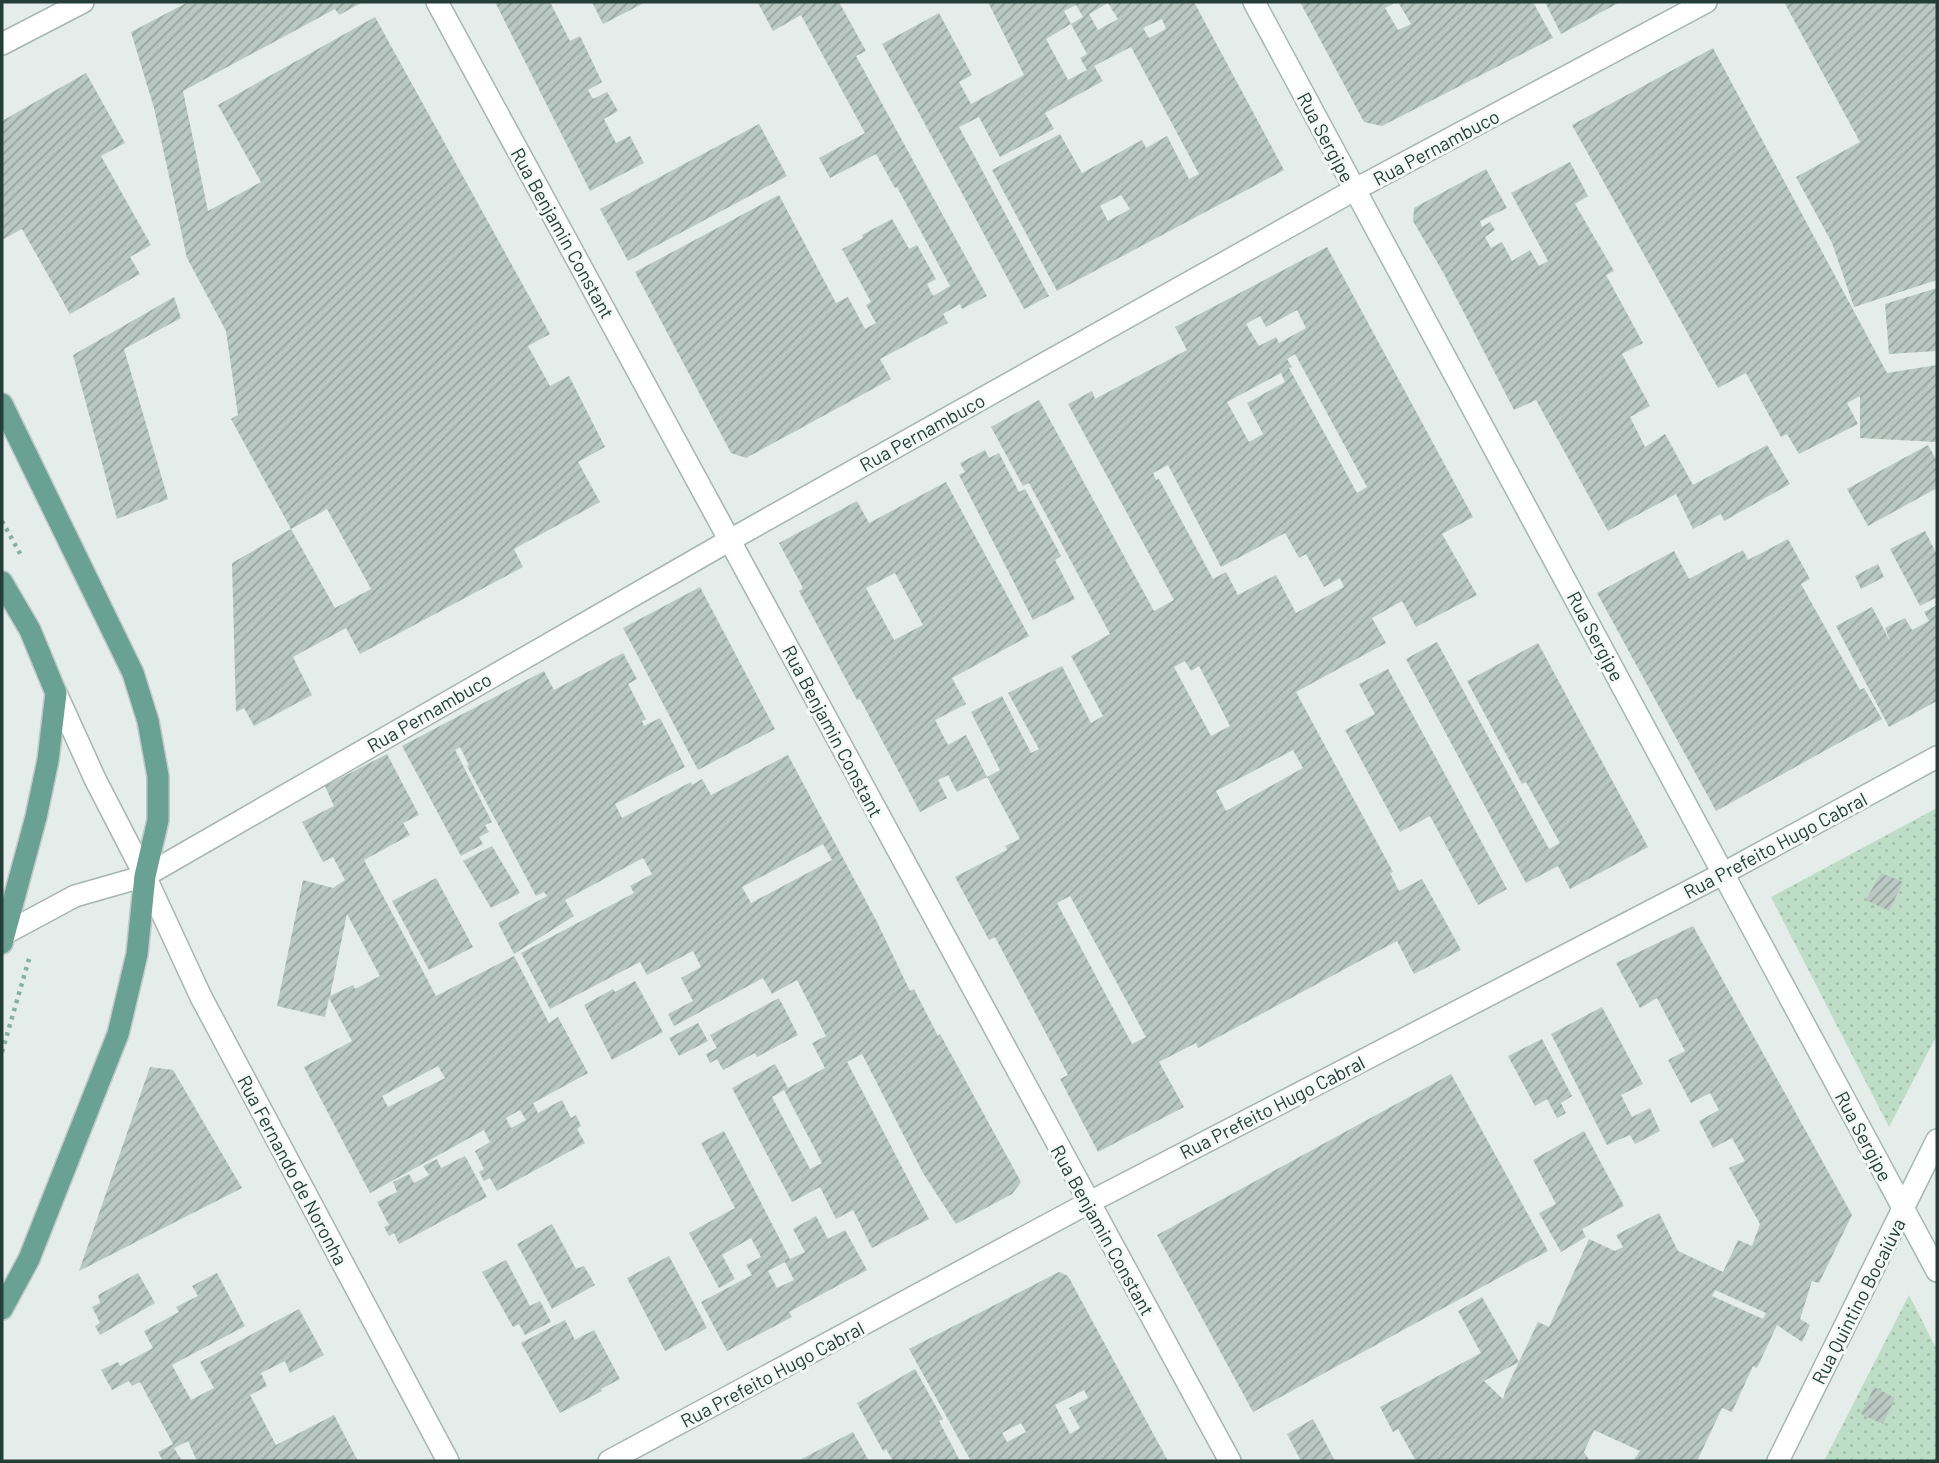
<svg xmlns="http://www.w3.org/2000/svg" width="1939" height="1463" font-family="Barlow,sans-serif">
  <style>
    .park { fill: url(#park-dots) }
    .building { fill: url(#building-hatch); fill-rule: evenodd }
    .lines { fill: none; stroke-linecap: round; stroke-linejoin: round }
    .minor-casing { stroke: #a6b5b0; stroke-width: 24 }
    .tertiary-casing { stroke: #a6b5b0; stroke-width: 24 }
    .secondary-casing { stroke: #a2b8b1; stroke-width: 24 }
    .primary-casing { stroke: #c1c9c7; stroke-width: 24 }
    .path { stroke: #85b0a2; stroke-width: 4.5; stroke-dasharray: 3.5 5; stroke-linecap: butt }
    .minor { stroke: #fff; stroke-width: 21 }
    .tertiary { stroke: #fff; stroke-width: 21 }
    .secondary { stroke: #fff; stroke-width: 21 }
    .primary { stroke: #69a193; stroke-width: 21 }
    .labels { text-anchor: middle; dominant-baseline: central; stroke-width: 6; stroke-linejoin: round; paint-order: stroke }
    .street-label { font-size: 19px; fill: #233e37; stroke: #f4f9f7 }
  </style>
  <defs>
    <pattern id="park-dots" width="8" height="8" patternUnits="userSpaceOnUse" patternTransform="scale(1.75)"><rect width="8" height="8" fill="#bdddc6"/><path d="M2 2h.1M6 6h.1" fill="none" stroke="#a2bfab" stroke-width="1.8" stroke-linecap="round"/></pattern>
    <pattern id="building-hatch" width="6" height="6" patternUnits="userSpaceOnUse" patternTransform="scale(1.75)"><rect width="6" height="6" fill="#b9c8c2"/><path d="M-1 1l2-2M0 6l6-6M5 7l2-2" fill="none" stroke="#96a49e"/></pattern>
  </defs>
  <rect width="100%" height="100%" fill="#e4ede9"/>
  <g class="park">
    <polygon points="1937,808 1937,1035 1889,1127 1771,897"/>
    <polygon points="1909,1295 1937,1350 1937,1461 1824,1461"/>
  </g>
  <g class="building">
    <polygon points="188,2 363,2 339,15 335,9 183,91 208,211 261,182 218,105 375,17 550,334 528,346 550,386 569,376 605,447 578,462 600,502 514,549 523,567 360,654 346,628 293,657 312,695 254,726 244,708 236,712 232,563 291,529 335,608 371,589 327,509 291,529 231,419 238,415 226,331 187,258 154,108 131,32"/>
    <polygon points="495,2 550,2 570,41 580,36 602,82 588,90 593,99 607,92 618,111 604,119 616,143 630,136 644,163 590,191"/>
    <polygon points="592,2 646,2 603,24"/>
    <polygon points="761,2 839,2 866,51 856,56 987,296 962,309 960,304 943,314 948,323 880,359 891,379 746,458 731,453 635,272 779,195 836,303 848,297 865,329 876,323 866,305 871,302 842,249 863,238 862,235 892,219 909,249 917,245 936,279 927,284 933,296 950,286 897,187 895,188 876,154 830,178 819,158 865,133 801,15 773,31 758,3"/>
    <path d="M 988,2 L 1194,2 L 1284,170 L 1057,291 L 992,170 L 1060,134 L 1082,173 L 1142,140 L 1146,148 L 1167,136 L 1189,179 L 1199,174 L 1131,47 L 1094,66 L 1103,81 L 1045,113 L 1054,129 L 1000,157 L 979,117 L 959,127 L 1049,296 L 1024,309 L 882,44 L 939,13 L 972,75 L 959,82 L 971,104 L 1024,75 ZM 1108,3 L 1118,19 L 1098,30 L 1089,14 ZM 1076,5 L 1083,17 L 1071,24 L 1087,54 L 1080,58 L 1087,70 L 1068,80 L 1046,39 L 1071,24 L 1064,11 ZM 1162,19 L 1166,29 L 1149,38 L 1143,28 ZM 1121,195 L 1130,209 L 1108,221 L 1100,206 Z"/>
    <polygon points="1300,2 1396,2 1385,8 1398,30 1411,24 1398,2 1533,2 1553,38 1382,126 1364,122"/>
    <polygon points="1545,2 1620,2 1561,34"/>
    <polygon points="1784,2 1937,2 1937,280 1854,307 1832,243 1796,177 1860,142"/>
    <polygon points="1713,48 1887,373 1937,365 1937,442 1860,438 1860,396 1847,403 1858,424 1799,454 1787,434 1781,437 1746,373 1718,388 1572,125"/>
    <polygon points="86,73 125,143 101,156 151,245 130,257 140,274 70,314 22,229 2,240 2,121"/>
    <polygon points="759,124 787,176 628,261 600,209"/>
    <polygon points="1570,162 1588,196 1575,204 1614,271 1606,275 1643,343 1622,354 1650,406 1630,417 1645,447 1665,434 1693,485 1767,445 1790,484 1724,521 1721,514 1693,529 1676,494 1608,531 1536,400 1514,410 1444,274 1413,221 1414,208 1486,169 1507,208 1480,221 1482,227 1490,222 1495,230 1485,237 1491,248 1502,242 1512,261 1530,250 1539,266 1548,261 1511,193"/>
    <path d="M 1327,247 L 1473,517 L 1442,534 L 1477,595 L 1416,627 L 1402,601 L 1372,618 L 1386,643 L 1296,692 L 1393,872 L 1390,873 L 1399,891 L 1422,879 L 1461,950 L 1414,974 L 1397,941 L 1198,1048 L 1196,1043 L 1159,1062 L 1184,1107 L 1098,1152 L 1060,1079 L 1068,1075 L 995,937 L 989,940 L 955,877 L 1007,850 L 1005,846 L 1020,839 L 987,777 L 1000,770 L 971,712 L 1002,696 L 1031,753 L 1039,749 L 1008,693 L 1062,666 L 1091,723 L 1103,716 L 1071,656 L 1110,634 L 1029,483 L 1023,486 L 991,427 L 1039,400 L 1154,611 L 1174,600 L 1068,404 L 1092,391 L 1095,399 L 1187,350 L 1175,327 ZM 1297,310 L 1306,328 L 1279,343 L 1276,337 L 1259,346 L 1246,324 L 1260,316 L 1266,327 ZM 1295,354 L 1367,487 L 1357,493 L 1289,368 L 1292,367 L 1287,359 ZM 1281,373 L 1285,382 L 1247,403 L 1263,434 L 1249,442 L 1227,402 ZM 1168,465 L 1221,567 L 1285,533 L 1299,558 L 1306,554 L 1324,587 L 1340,578 L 1344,587 L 1296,613 L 1276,575 L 1238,595 L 1226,572 L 1213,579 L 1159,479 L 1156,480 L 1153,473 ZM 1185,661 L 1191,671 L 1199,666 L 1230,726 L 1211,736 L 1174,667 ZM 1293,750 L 1303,768 L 1226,811 L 1216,791 ZM 1070,896 L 1146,1037 L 1132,1044 L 1057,903 Z"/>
    <polygon points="1937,288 1937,351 1889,354 1885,304"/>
    <polygon points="174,297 181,318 124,349 168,499 117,519 73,355"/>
    <polygon points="1928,445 1937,461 1937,488 1868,526 1847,489"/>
    <polygon points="985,450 989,458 999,453 1019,492 1025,489 1061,556 1055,560 1075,599 1033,620 959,475 965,472 960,463"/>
    <path d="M 946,482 L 1029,636 L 952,678 L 966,704 L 935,720 L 948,745 L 966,735 L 987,777 L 957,792 L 948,775 L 938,780 L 947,798 L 920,812 L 860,699 L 857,700 L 799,591 L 803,588 L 779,543 L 857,501 L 869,523 ZM 895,573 L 923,625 L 894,640 L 866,588 Z"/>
    <polygon points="1925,531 1937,555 1937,597 1920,606 1890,549"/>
    <polygon points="1788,539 1810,579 1801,584 1860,690 1864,688 1882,719 1716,811 1597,593 1674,551 1689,579 1743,550 1748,560"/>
    <polygon points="1878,564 1884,577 1861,589 1855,576"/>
    <polygon points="700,587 775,729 698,770 623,628"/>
    <polygon points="1937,605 1937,701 1889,727 1836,626 1872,607 1891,643 1885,628 1905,618 1912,630 1929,621 1924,612"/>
    <polygon points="1437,642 1549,849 1560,843 1526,782 1522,784 1467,681 1538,643 1648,847 1570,889 1558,866 1526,883 1406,659"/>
    <path d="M 623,653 L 637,679 L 628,684 L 646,719 L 642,721 L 644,726 L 660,718 L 685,767 L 615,804 L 622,818 L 691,782 L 692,785 L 702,779 L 711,795 L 788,755 L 876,920 L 910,991 L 914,989 L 938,1036 L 940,1034 L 1021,1182 L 1012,1194 L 956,1224 L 923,1173 L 862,1054 L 847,1062 L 929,1219 L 872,1248 L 853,1210 L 836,1219 L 820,1187 L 792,1202 L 732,1088 L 775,1064 L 788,1088 L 825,1068 L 812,1043 L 826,1036 L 797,980 L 772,994 L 763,978 L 674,1026 L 668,1014 L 693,1001 L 681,978 L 701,967 L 693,951 L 647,975 L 640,962 L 550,1009 L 521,953 L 634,893 L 630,886 L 652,874 L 643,858 L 565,900 L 574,916 L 514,954 L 498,923 L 547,896 L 544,892 L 536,896 L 467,766 L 469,765 L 460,747 L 455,750 L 492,822 L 485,825 L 489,832 L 479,837 L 483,844 L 461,856 L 402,746 L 544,671 L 554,690 ZM 823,844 L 832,860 L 751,903 L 742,887 ZM 784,1090 L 822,1163 L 810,1169 L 772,1097 Z"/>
    <polygon points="1388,669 1507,889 1478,905 1430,816 1400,832 1345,730 1375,714 1359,684"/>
    <path d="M 387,754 L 419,815 L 403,823 L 410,835 L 364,860 L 436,996 L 514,956 L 549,1023 L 558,1017 L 588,1073 L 533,1103 L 538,1113 L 562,1100 L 571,1118 L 576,1115 L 581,1126 L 577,1129 L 585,1143 L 497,1191 L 490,1178 L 484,1181 L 479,1172 L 484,1169 L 475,1151 L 490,1142 L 484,1130 L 370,1193 L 304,1067 L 352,1041 L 329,998 L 325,1017 L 277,1006 L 303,880 L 333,888 L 345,880 L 333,857 L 323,862 L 302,822 L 334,806 L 325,786 ZM 347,914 L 380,976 L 355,989 L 353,985 L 330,996 ZM 438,1066 L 445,1078 L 388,1107 L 382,1096 ZM 520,1110 L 526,1120 L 511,1128 L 506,1118 Z"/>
    <polygon points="492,846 520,893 491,908 463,861"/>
    <polygon points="1881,873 1903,882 1889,911 1866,900"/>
    <polygon points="436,878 473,947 429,970 392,901"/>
    <path d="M 1693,926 L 1852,1215 L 1819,1283 L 1812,1281 L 1800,1319 L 1810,1325 L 1802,1342 L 1777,1325 L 1757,1368 L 1753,1366 L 1732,1412 L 1722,1408 L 1697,1461 L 1633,1461 L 1640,1451 L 1594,1430 L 1584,1452 L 1590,1461 L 1416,1461 L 1398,1429 L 1393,1432 L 1380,1407 L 1481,1353 L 1458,1311 L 1482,1297 L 1519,1362 L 1538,1322 L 1549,1327 L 1589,1239 L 1615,1251 L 1623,1247 L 1616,1235 L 1659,1213 L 1678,1251 L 1723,1272 L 1738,1240 L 1752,1246 L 1760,1224 L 1729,1168 L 1745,1161 L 1732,1138 L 1713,1148 L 1699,1121 L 1719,1110 L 1710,1093 L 1691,1103 L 1668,1060 L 1685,1051 L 1657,998 L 1640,1008 L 1616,963 ZM 1715,1290 L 1766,1313 L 1763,1319 L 1712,1296 ZM 1519,1362 L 1506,1389 L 1503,1399 L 1484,1381 Z"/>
    <polygon points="635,981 663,1032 612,1060 584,1005 613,989 615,992"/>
    <polygon points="779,998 798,1035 757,1057 755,1053 723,1070 717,1059 710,1063 706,1054 717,1048 710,1035"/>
    <polygon points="1602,1007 1643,1084 1621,1095 1632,1117 1650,1108 1660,1131 1635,1144 1630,1135 1607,1145 1551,1034"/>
    <polygon points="698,1023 708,1041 679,1056 669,1038"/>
    <polygon points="1542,1039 1572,1096 1561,1103 1566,1113 1557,1118 1547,1099 1535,1106 1508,1056"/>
    <polygon points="150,1067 173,1070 242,1188 79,1271"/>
    <polygon points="1451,1074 1548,1251 1253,1412 1157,1235"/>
    <path d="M 724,1131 L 790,1259 L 805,1252 L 793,1229 L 816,1216 L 828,1239 L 845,1230 L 867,1270 L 789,1312 L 792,1317 L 727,1351 L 701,1302 L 752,1275 L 746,1265 L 761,1257 L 751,1238 L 722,1255 L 735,1279 L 719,1288 L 689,1233 L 735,1208 L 701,1143 ZM 785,1262 L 794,1280 L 777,1288 L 768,1271 Z"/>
    <polygon points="1584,1131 1624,1206 1582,1229 1586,1237 1561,1252 1539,1213 1556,1204 1533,1160"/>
    <polygon points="465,1156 487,1197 399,1244 394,1233 389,1236 384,1227 389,1225 377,1202 397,1192 393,1182 409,1174 414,1183 429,1175 423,1166 437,1159 441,1168"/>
    <polygon points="552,1224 576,1269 584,1266 595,1285 552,1309 517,1244"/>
    <polygon points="669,1256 707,1328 665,1351 627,1278"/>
    <polygon points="506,1260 530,1306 540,1301 551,1322 525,1335 519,1324 513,1327 482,1272"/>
    <path d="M 1059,1272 L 1068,1276 L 1168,1461 L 971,1461 L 909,1349 ZM 1084,1390 L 1088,1398 L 1069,1408 L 1080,1428 L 1070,1434 L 1055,1405 ZM 1021,1423 L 1026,1432 L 1007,1442 L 1002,1433 Z"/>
    <polygon points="138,1273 155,1303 100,1335 95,1326 100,1323 92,1307 100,1303 98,1295"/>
    <polygon points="217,1273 245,1326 172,1365 191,1400 214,1388 200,1362 299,1309 324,1355 290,1373 285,1361 261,1373 267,1386 250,1395 276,1445 334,1415 358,1461 197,1461 188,1441 174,1448 182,1461 163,1461 158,1452 173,1444 140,1382 132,1386 129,1381 112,1390 101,1370 118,1362 120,1366 153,1348 144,1331 179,1312 176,1307 198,1296 192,1286"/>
    <polygon points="565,1320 575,1340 594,1330 620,1379 601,1389 602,1391 560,1413 521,1343"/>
    <polygon points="915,1369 943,1419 939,1421 960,1461 893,1461 886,1449 883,1451 857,1403"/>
    <polygon points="1874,1387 1895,1398 1883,1424 1861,1414"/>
    <polygon points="1313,1419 1335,1461 1301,1461 1287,1434"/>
    <polygon points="853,1432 869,1461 798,1461"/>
  </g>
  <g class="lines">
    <defs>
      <polyline id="minor" points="6,933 75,896 145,876"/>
      <g id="tertiary">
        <polyline points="437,2 1230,1461"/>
        <polyline points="2,44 83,2"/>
        <polyline points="56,693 95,779 145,876 201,997 448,1461"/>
        <polyline points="145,876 730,540 1354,190 1706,2"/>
        <polyline points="609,1461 1088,1203 1724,873 1937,757"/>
        <polyline points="1778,1461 1937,1140"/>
      </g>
      <polyline id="secondary" points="1254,2 1937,1271"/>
      <g id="primary">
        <polyline points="2,404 133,673 148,721 158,776 158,820 145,876 137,954 118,1034 29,1259 2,1309"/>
        <polyline points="2,582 30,630 56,693 48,760 36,817 2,943"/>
      </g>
    </defs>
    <use href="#minor" class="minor-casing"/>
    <use href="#tertiary" class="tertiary-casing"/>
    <use href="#secondary" class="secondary-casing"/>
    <use href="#primary" class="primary-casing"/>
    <g class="path">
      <polyline points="2,521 22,557"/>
      <polyline points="2,1052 29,959"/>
    </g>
    <use href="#minor" class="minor"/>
    <use href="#tertiary" class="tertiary"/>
    <use href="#secondary" class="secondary"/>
    <use href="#primary" class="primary"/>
  </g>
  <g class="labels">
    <g class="street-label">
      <text transform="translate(1326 137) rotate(62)">Rua Sergipe</text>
      <text transform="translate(1436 147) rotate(-28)">Rua Pernambuco</text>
      <text transform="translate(563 233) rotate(61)">Rua Benjamin Constant</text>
      <text transform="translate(922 432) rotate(-29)">Rua Pernambuco</text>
      <text transform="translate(1596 636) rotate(62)">Rua Sergipe</text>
      <text transform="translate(429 712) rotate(-30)">Rua Pernambuco</text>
      <text transform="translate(833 731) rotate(62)">Rua Benjamin Constant</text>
      <text transform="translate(1775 845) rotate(-28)">Rua Prefeito Hugo Cabral</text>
      <text transform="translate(1272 1107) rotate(-27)">Rua Prefeito Hugo Cabral</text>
      <text transform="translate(1864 1136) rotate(62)">Rua Sergipe</text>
      <text transform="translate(293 1170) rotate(62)">Rua Fernando de Noronha</text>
      <text transform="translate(1103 1230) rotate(61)">Rua Benjamin Constant</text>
      <text transform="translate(1858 1301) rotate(-63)">Rua Quintino Bocaiúva</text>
      <text transform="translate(772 1374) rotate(-28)">Rua Prefeito Hugo Cabral</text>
    </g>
  </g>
  <rect width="1939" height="1463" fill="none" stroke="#233e37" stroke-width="7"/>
</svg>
